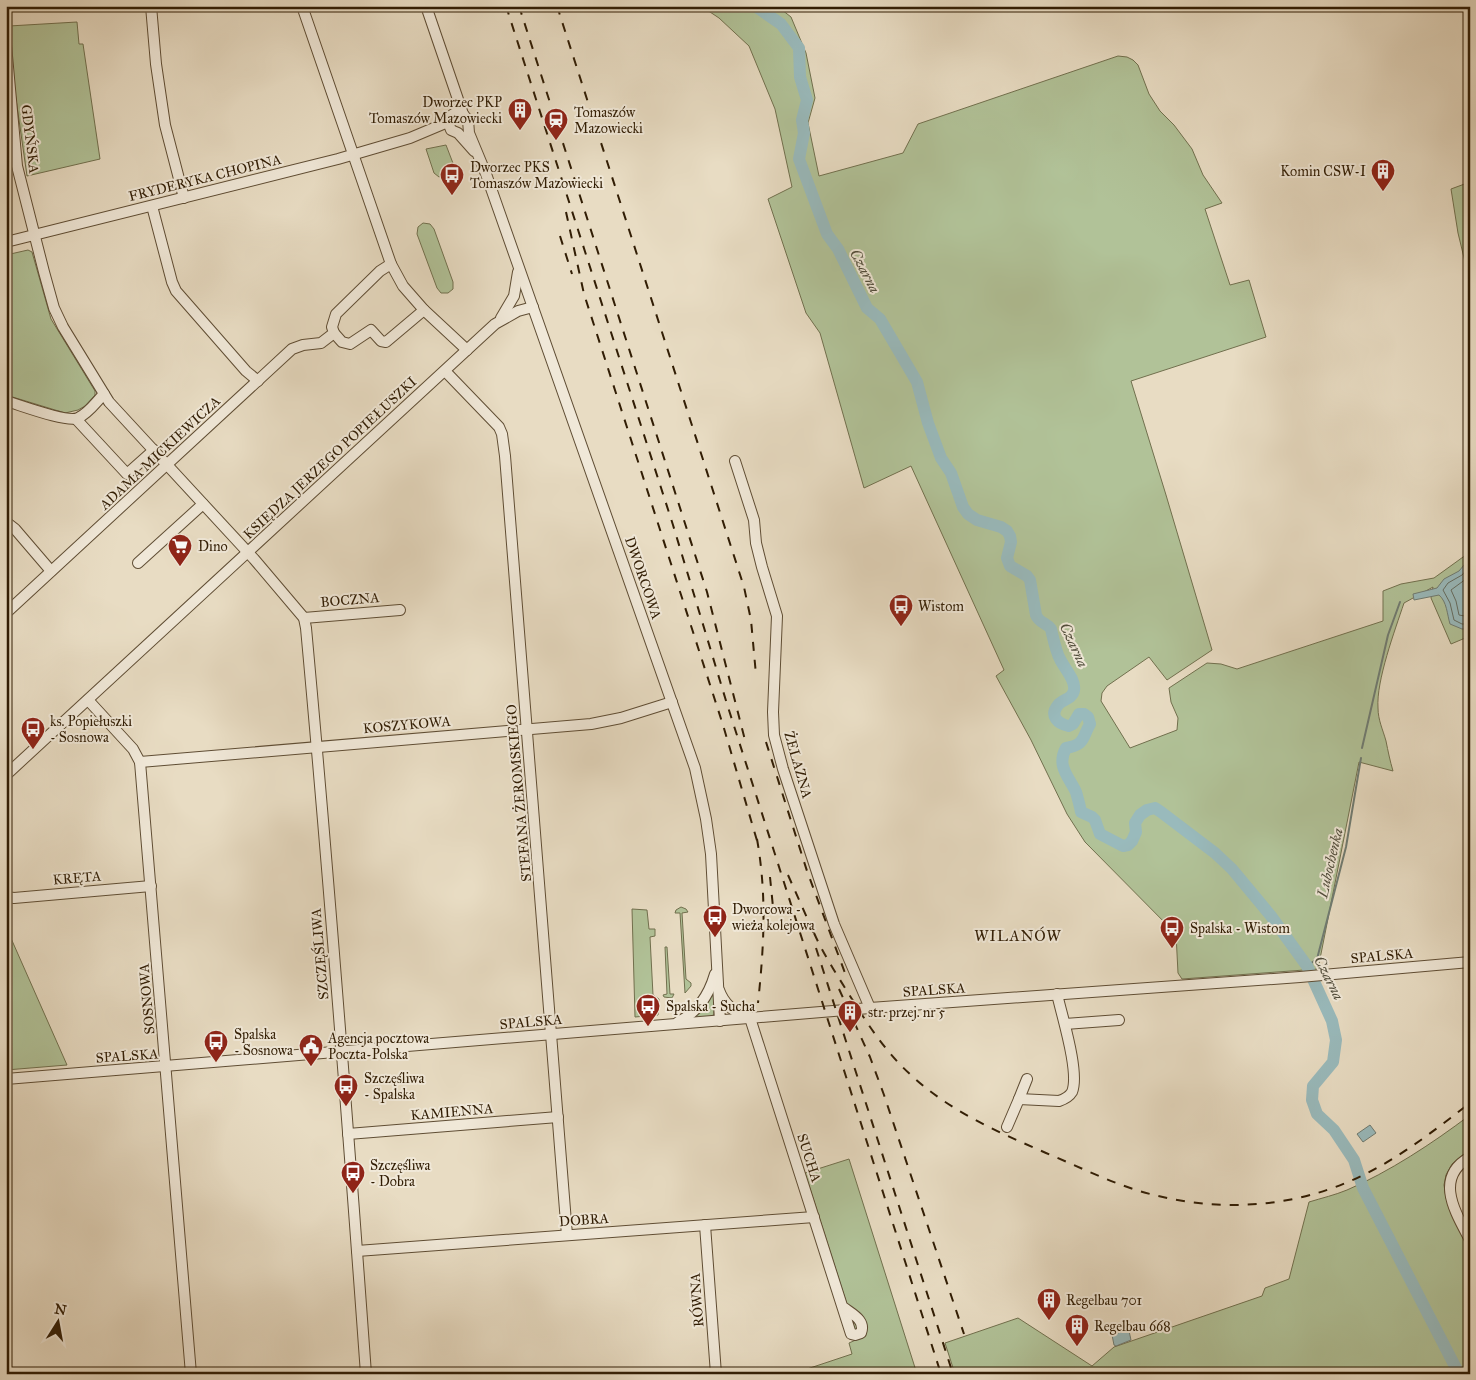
<svg xmlns="http://www.w3.org/2000/svg" width="1476" height="1380" font-family="'IM FELL Great Primer',serif">
  <style>
    .green { fill: #b1c298; stroke: #71704e }
    .water { fill: #99babc; stroke: #6f7b72 }
    .lines { fill: none; stroke-linecap: round; stroke-linejoin: round }
    .shore { stroke: #656c60; stroke-width: 1 }
    .stream { stroke: #6f7b72; stroke-width: 2 }
    .river { stroke: #99babc; stroke-width: 12 }
    .minor-casing { stroke: #5f4d34; stroke-width: 12 }
    .minor { stroke: #f0e8d8; stroke-width: 10 }
    .rail { stroke: #311d04; stroke-width: 2; stroke-dasharray: 9 9; stroke-linecap: butt }
    .labels { text-anchor: middle; dominant-baseline: central; stroke-width: 4; stroke-linejoin: round; paint-order: stroke }
    .poi-label { font-size: 14px; fill: #311d04; stroke: #f0e8d8; text-anchor: start }
    .street-label { font-size: 14px; fill: #311d04; stroke: #f0e8d8 }
    .water-label { font-size: 15px; font-style: italic; fill: #504c3b; stroke: #f0e8d8 }
    .neighbourhood-label { font-size: 15px; letter-spacing: 1px; fill: #311d04; stroke: #f0e8d8 }
  </style>
  <rect width="100%" height="100%" fill="#e8dcc3"/>
  <filter id="stains"><feTurbulence type="fractalNoise" baseFrequency=".004" numOctaves="4"/><feColorMatrix values="0 0 0 0 .2 0 0 0 0 .09 0 0 0 0 .02 0 0 0 .5 -.17"/></filter>
  <radialGradient id="worn" r=".72"><stop offset=".6" stop-color="#630" stop-opacity="0"/><stop offset="1" stop-color="#630" stop-opacity=".3"/></radialGradient>
  <g class="green">
    <path d="M 701,6 L 777,6 L 791,17 L 806,53 L 815,98 L 808,123 L 819,176 L 903,153 L 918,124 L 1118,56 L 1127,57 L 1133,60 L 1138,65 L 1149,94 L 1160,111 L 1174,125 L 1192,149 L 1203,175 L 1222,203 L 1205,209 L 1230,285 L 1249,280 L 1266,337 L 1131,381 L 1166,495 L 1212,650 L 1167,680 L 1149,657 L 1107,686 L 1102,693 L 1101,701 L 1130,748 L 1177,730 L 1178,718 L 1171,702 L 1169,688 L 1207,663 L 1221,664 L 1237,669 L 1383,621 L 1383,591 L 1401,584 L 1434,578 L 1470,552 L 1470,636 L 1451,644 L 1431,598 L 1433,587 L 1404,603 C 1395,630 1376,681 1378,708 C 1378,720 1383,730 1386,741 C 1388,751 1390,761 1393,771 L 1359,762 L 1318,969 L 1182,979 L 1178,973 L 1176,934 L 1085,842 L 1067,814 L 1031,740 L 996,676 L 1004,670 L 911,466 L 864,488 L 820,333 L 806,313 L 768,199 L 792,187 L 775,109 L 749,46 L 719,18 Z"/>
    <polygon points="77,22 79,44 83,44 100,159 27,176 14,85 9,26"/>
    <polygon points="446,145 456,171 439,177 434,173 426,149"/>
    <polygon points="1470,182 1470,267 1466,266 1458,233 1451,189"/>
    <polygon points="423,223 430,224 434,229 453,282 453,289 448,293 441,293 437,288 417,234 418,227"/>
    <polygon points="28,250 32,252 51,319 95,391 95,395 85,406 78,410 65,413 6,395 6,255"/>
    <polygon points="681,907 686,909 688,912 682,913 686,979 691,983 691,986 685,993 680,913 675,913 676,910"/>
    <polygon points="632,909 647,910 649,929 655,929 655,936 650,937 653,995 659,999 658,1015 635,1017"/>
    <polygon points="6,927 67,1065 6,1070"/>
    <polygon points="665,947 667,947 670,994 674,994 672,998 664,997 663,995 667,994"/>
    <path d="M 712,994 C 715,998 715,1010 713,1016 L 694,1018 L 693,1015 Z"/>
    <path d="M 1470,1115 L 1470,1152 L 1459,1158 L 1452,1164 L 1446,1175 L 1444,1185 L 1446,1198 L 1470,1246 L 1470,1374 L 955,1374 L 945,1343 L 1018,1318 L 1092,1366 L 1114,1347 L 1262,1296 L 1265,1288 L 1289,1279 L 1309,1202 C 1322,1198 1335,1195 1347,1190 C 1389,1172 1433,1143 1470,1115 Z"/>
    <polygon points="849,1159 917,1374 792,1374 852,1354 849,1343 858,1339 805,1173"/>
  </g>
  <g class="water">
    <path d="M 1470,558 L 1470,629 L 1462,629 L 1450,624 C 1447,614 1447,602 1439,595 L 1414,600 L 1413,594 L 1437,588 L 1444,579 L 1459,571 Z"/>
    <polygon points="1370,1125 1376,1133 1363,1142 1357,1134"/>
    <polygon points="1126,1330 1129,1331 1131,1340 1116,1346 1114,1345 1112,1335"/>
  </g>
  <g class="lines">
    <g class="shore">
      <polyline points="1470,566 1462,575 1448,583 1443,590 1450,603 1454,620 1462,624 1470,624"/>
      <polyline points="1470,576 1451,590 1456,601 1459,615 1470,617"/>
    </g>
    <g class="stream">
      <polyline points="1362,748 1388,635 1400,602"/>
      <polyline points="1307,966 1317,959 1346,847 1361,758"/>
    </g>
    <path class="river" d="M 755,6 L 781,24 L 799,48 L 800,77 L 807,100 L 802,120 L 804,133 L 799,159 L 827,234 L 838,249 L 867,308 L 880,319 L 917,382 L 928,423 L 941,458 L 951,473 L 963,507 L 968,514 L 977,520 L 1001,527 L 1007,531 L 1010,536 L 1011,542 L 1007,558 L 1010,566 L 1027,576 L 1030,580 L 1036,615 C 1039,623 1047,623 1051,629 C 1053,637 1056,652 1060,659 C 1064,668 1076,680 1074,690 C 1074,692 1072,695 1070,697 C 1066,700 1061,701 1058,705 C 1049,716 1058,724 1069,726 L 1073,724 L 1079,714 L 1084,714 L 1088,717 L 1090,724 C 1082,738 1085,745 1066,748 C 1056,766 1069,777 1076,792 C 1078,799 1080,806 1081,812 L 1092,817 L 1095,820 L 1100,834 L 1123,846 L 1128,845 L 1132,841 L 1136,832 L 1135,823 L 1140,815 L 1147,810 L 1155,808 L 1161,812 L 1215,853 L 1232,869 L 1271,916 L 1307,966 L 1332,1021 L 1336,1040 L 1333,1062 L 1313,1086 L 1312,1100 L 1317,1114 L 1334,1130 L 1354,1160 L 1363,1188 L 1459,1374"/>
    <defs>
      <g id="minor">
        <polyline points="151,6 156,64 165,125 184,198"/>
        <polyline points="302,6 391,264 403,286 424,310 467,350"/>
        <polyline points="426,6 463,114"/>
        <path d="M 6,45 L 17,166 L 44,272 L 54,308 L 63,327 L 109,402 L 254,559 L 304,618 L 306,628 C 329,877 348,1125 366,1374"/>
        <polyline points="452,115 455,113 463,114 468,120 469,133 486,174 695,768 706,819 711,854 720,1021"/>
        <polyline points="450,117 448,122 451,130 458,133 474,151"/>
        <polyline points="152,206 172,282 176,291 246,371 258,381"/>
        <polyline points="6,242 338,159 410,138 448,122"/>
        <polyline points="501,318 514,296 518,272"/>
        <polyline points="334,333 342,342 350,344 371,330 381,341 386,342 424,310"/>
        <polyline points="445,371 499,427 502,434 505,456 567,1235"/>
        <path d="M 6,401 C 20,405 67,423 78,418 C 89,413 96,402 104,394"/>
        <polyline points="76,419 127,474 154,450"/>
        <polyline points="735,461 754,520 756,543 762,567 777,616 773,712 774,735 783,769 834,924 870,1008"/>
        <polyline points="6,522 15,529 51,571"/>
        <polyline points="138,563 203,504"/>
        <polyline points="6,613 292,349 303,345 321,343 334,333 332,327 336,314 380,271 391,264"/>
        <polyline points="304,618 400,610"/>
        <polyline points="88,700 133,749 140,762 191,1374"/>
        <polyline points="140,762 591,724 621,718 672,702"/>
        <polyline points="6,775 495,324 518,311 533,307"/>
        <polyline points="6,897 14,898 151,886"/>
        <path d="M 719,990 C 724,1004 733,1012 747,1017"/>
        <path d="M 750,1018 L 851,1334 L 855,1335 L 861,1333 C 866,1320 852,1314 843,1307"/>
        <path d="M 678,1022 C 698,1012 709,995 715,974"/>
        <polyline points="1065,1024 1119,1020"/>
        <polyline points="6,1079 870,1008 1300,977 1470,962"/>
        <polyline points="1019,1099 1027,1079"/>
        <path d="M 1007,1127 L 1019,1099 L 1059,1101 C 1065,1099 1069,1097 1072,1092 C 1080,1073 1062,1016 1057,994"/>
        <polyline points="348,1134 558,1117"/>
        <path d="M 1470,1157 C 1433,1178 1456,1213 1470,1240"/>
        <polyline points="705,1225 716,1374"/>
        <polyline points="357,1251 814,1217"/>
      </g>
    </defs>
    <use href="#minor" class="minor-casing"/>
    <use href="#minor" class="minor"/>
    <g class="rail">
      <polyline points="506,6 673,525 727,704 941,1374"/>
      <polyline points="519,6 707,592 745,740"/>
      <polyline points="557,6 744,587 751,620 756,675"/>
      <polyline points="566,212 584,294 723,725 758,844"/>
      <polyline points="560,236 572,274"/>
      <polyline points="766,742 807,871 845,973"/>
      <path d="M 757,839 C 767,896 764,946 758,1003"/>
      <polyline points="788,875 816,938"/>
      <polyline points="770,877 773,907"/>
      <path d="M 814,933 C 823,953 834,970 845,988 C 865,1020 884,1051 912,1076 C 951,1112 998,1132 1046,1153 C 1075,1165 1103,1179 1133,1189 C 1186,1206 1244,1210 1298,1198 C 1369,1182 1414,1146 1470,1103"/>
      <polyline points="816,948 953,1374"/>
      <polyline points="839,989 870,1057 884,1095 964,1334"/>
    </g>
  </g>
  <defs>
    <symbol id="building-pin" viewBox="-11 -11 22 30"><path d="M0 17L-7.5 6A9.5 9.5 0 1 1 7.5 6Z" fill="#8f2418" stroke="#f0e8d8"/><path d="M-4-6H4V6H1V3H-1V6H-4ZM-2.5-4.3h1.7v1.8h-1.7ZM.8-4.3h1.7v1.8H.8ZM-2.5-1h1.7V.8h-1.7ZM.8-1h1.7V.8H.8Z" fill="#fff"/></symbol>
    <symbol id="station-pin" viewBox="-11 -11 22 30"><path d="M0 17L-7.5 6A9.5 9.5 0 1 1 7.5 6Z" fill="#8f2418" stroke="#f0e8d8"/><path d="M-3-6H3Q5-6 5-4V2Q5 4 3 4L4.5 6H3L1.5 4h-3L-3 6H-4.5L-3 4Q-5 4-5 2V-4Q-5-6-3-6ZM-3.5-4v3h7v-3ZM-3.5 1v1.5H-2V1ZM2 1v1.5H3.5V1Z" fill="#fff"/></symbol>
    <symbol id="bus-pin" viewBox="-11 -11 22 30"><path d="M0 17L-7.5 6A9.5 9.5 0 1 1 7.5 6Z" fill="#8f2418" stroke="#f0e8d8"/><path d="M-5-6H5V4H4V6H2V4H-2V6H-4V4H-5ZM-3.5-4V0h7V-4ZM-3.5 1.2v1.5H-2V1.2ZM2 1.2v1.5H3.5V1.2Z" fill="#fff"/></symbol>
    <symbol id="supermarket-pin" viewBox="-11 -11 22 30"><path d="M0 17L-7.5 6A9.5 9.5 0 1 1 7.5 6Z" fill="#8f2418" stroke="#f0e8d8"/><path d="M-6-5.5h2.5l.6 2H6L4.5 2H-2.5L-4.4-4H-6ZM-1.5 3.2a1.3 1.3 0 1 0 .1 0ZM3 3.2a1.3 1.3 0 1 0 .1 0Z" fill="#fff"/></symbol>
    <symbol id="civic-pin" viewBox="-11 -11 22 30"><path d="M0 17L-7.5 6A9.5 9.5 0 1 1 7.5 6Z" fill="#8f2418" stroke="#f0e8d8"/><path d="M-.6-6.5H3V-4.5H.6V-3L4-1V1h2V6H-6V1h2V-1L-.6-3ZM-1.2 2.5V6h2.4V2.5Z" fill="#fff"/></symbol>
  </defs>
  <g fill-rule="evenodd">
    <use href="#building-pin" x="506" y="96" width="28" height="38"/>
    <use href="#station-pin" x="542" y="106" width="28" height="38"/>
    <use href="#building-pin" x="1369" y="157" width="28" height="38"/>
    <use href="#bus-pin" x="438" y="161" width="28" height="38"/>
    <use href="#supermarket-pin" x="166" y="532" width="28" height="38"/>
    <use href="#bus-pin" x="887" y="592" width="28" height="38"/>
    <use href="#bus-pin" x="19" y="715" width="28" height="38"/>
    <use href="#bus-pin" x="701" y="903" width="28" height="38"/>
    <use href="#bus-pin" x="1158" y="914" width="28" height="38"/>
    <use href="#bus-pin" x="634" y="992" width="28" height="38"/>
    <use href="#building-pin" x="836" y="998" width="28" height="38"/>
    <use href="#bus-pin" x="202" y="1028" width="28" height="38"/>
    <use href="#civic-pin" x="297" y="1032" width="28" height="38"/>
    <use href="#bus-pin" x="332" y="1072" width="28" height="38"/>
    <use href="#bus-pin" x="339" y="1159" width="28" height="38"/>
    <use href="#building-pin" x="1035" y="1286" width="28" height="38"/>
    <use href="#building-pin" x="1063" y="1312" width="28" height="38"/>
  </g>
  <g class="labels">
    <g class="poi-label">
      <text x="502" y="102" text-anchor="end">Dworzec PKP<tspan x="502" dy="16">Tomaszów Mazowiecki</tspan></text>
      <text x="574" y="112">Tomaszów<tspan x="574" dy="16">Mazowiecki</tspan></text>
      <text x="470" y="167">Dworzec PKS<tspan x="470" dy="16">Tomaszów Mazowiecki</tspan></text>
      <text x="1366" y="171" text-anchor="end">Komin CSW-I</text>
      <text x="198" y="546">Dino</text>
      <text x="918" y="606">Wistom</text>
      <text x="50" y="721">ks. Popiełuszki<tspan x="50" dy="16">- Sosnowa</tspan></text>
      <text x="732" y="909">Dworcowa -<tspan x="732" dy="16">wieża kolejowa</tspan></text>
      <text x="1190" y="928">Spalska - Wistom</text>
      <text x="666" y="1006">Spalska - Sucha</text>
      <text x="868" y="1012">str. przej. nr 5</text>
      <text x="234" y="1034">Spalska<tspan x="234" dy="16">- Sosnowa</tspan></text>
      <text x="328" y="1038">Agencja pocztowa<tspan x="328" dy="16">Poczta-Polska</tspan></text>
      <text x="364" y="1078">Szczęśliwa<tspan x="364" dy="16">- Spalska</tspan></text>
      <text x="370" y="1165">Szczęśliwa<tspan x="370" dy="16">- Dobra</tspan></text>
      <text x="1066" y="1300">Regelbau 701</text>
      <text x="1094" y="1326">Regelbau 668</text>
    </g>
    <g class="street-label">
      <text transform="translate(30 139) rotate(83)">GDYŃSKA</text>
      <text transform="translate(205 178) rotate(-14)">FRYDERYKA CHOPINA</text>
      <text transform="translate(160 453) rotate(-43)">ADAMA MICKIEWICZA</text>
      <text transform="translate(330 458) rotate(-43)">KSIĘDZA JERZEGO POPIEŁUSZKI</text>
      <text transform="translate(643 578) rotate(71)">DWORCOWA</text>
      <text transform="translate(350 600) rotate(-5)">BOCZNA</text>
      <text transform="translate(407 725) rotate(-5)">KOSZYKOWA</text>
      <text transform="translate(798 765) rotate(74)">ŻELAZNA</text>
      <text transform="translate(519 793) rotate(-95)">STEFANA ŻEROMSKIEGO</text>
      <text transform="translate(77 878) rotate(-5)">KRĘTA</text>
      <text transform="translate(320 954) rotate(-95)">SZCZĘŚLIWA</text>
      <text transform="translate(1382 956) rotate(-5)">SPALSKA</text>
      <text transform="translate(934 990) rotate(-4)">SPALSKA</text>
      <text transform="translate(147 999) rotate(-95)">SOSNOWA</text>
      <text transform="translate(531 1022) rotate(-5)">SPALSKA</text>
      <text transform="translate(127 1056) rotate(-4)">SPALSKA</text>
      <text transform="translate(452 1112) rotate(-5)">KAMIENNA</text>
      <text transform="translate(809 1158) rotate(72)">SUCHA</text>
      <text transform="translate(584 1220) rotate(-4)">DOBRA</text>
      <text transform="translate(697 1300) rotate(-94)">RÓWNA</text>
    </g>
    <g class="water-label">
      <text transform="translate(865 271) rotate(62)">Czarna</text>
      <text transform="translate(1074 645) rotate(65)">Czarna</text>
      <text transform="translate(1330 863) rotate(-77)">Lubochenka</text>
      <text transform="translate(1329 978) rotate(63)">Czarna</text>
    </g>
    <g class="neighbourhood-label">
      <text x="1018" y="936">WILANÓW</text>
    </g>
  </g>
  <rect width="1476" height="1380" fill="none" stroke="#e8dcc3" stroke-width="25"/>
  <rect x="8" y="8" width="1461" height="1365" fill="none" stroke="#311d04" stroke-width="2.5"/>
  <rect x="12" y="12" width="1451" height="1355" fill="none" stroke="#311d04"/>
  <g transform="translate(58 1322) rotate(11)" stroke="#f0e8d8" stroke-width="4" paint-order="stroke">
  <path d="M0-4L9 19L0 12L-9 19Z" fill="#311d04"/>
  <text y="-8" font-size="14" font-weight="bold" text-anchor="middle" fill="#311d04">N</text>
  </g>
  <rect width="100%" height="100%" filter="url(#stains)"/>
  <rect width="100%" height="100%" fill="url(#worn)"/>
</svg>
